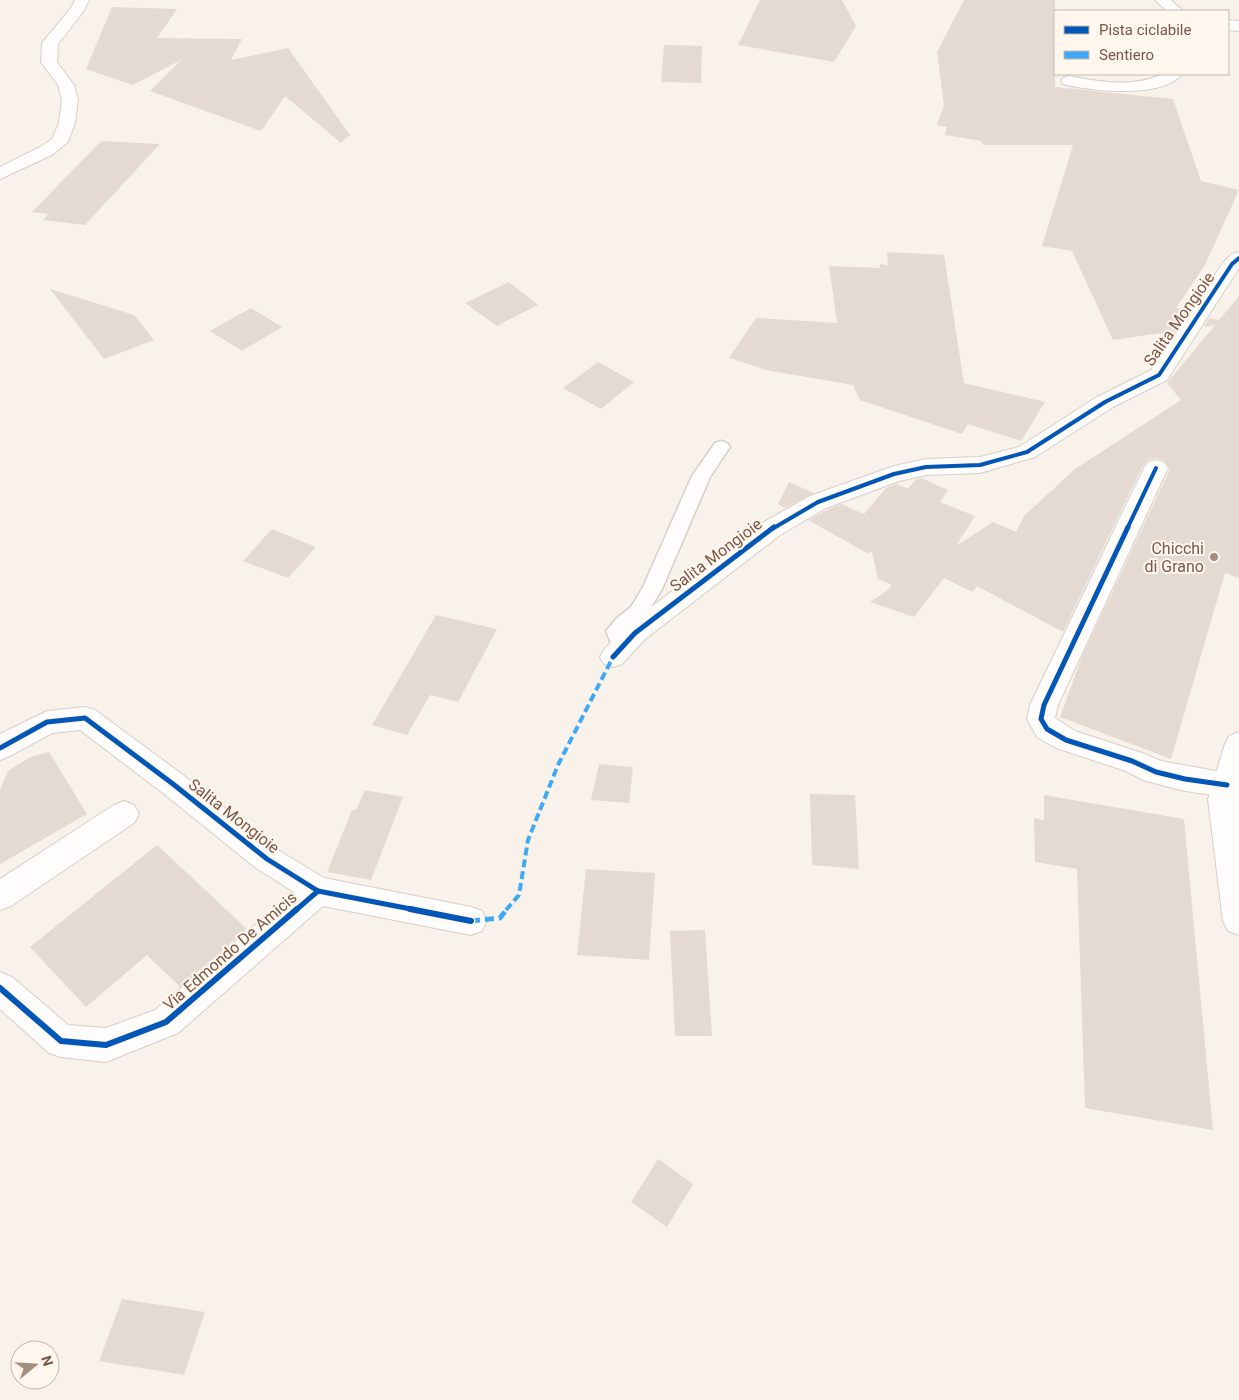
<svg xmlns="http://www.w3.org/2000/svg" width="1239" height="1400" font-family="Roboto,sans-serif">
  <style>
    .building { fill: #e5dad2 }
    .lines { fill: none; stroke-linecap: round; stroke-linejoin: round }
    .lane-casing { stroke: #d7cec8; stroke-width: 3 }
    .street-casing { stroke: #d7cec8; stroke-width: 2 }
    .secondary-casing { stroke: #d8cdc7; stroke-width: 2 }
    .lane { fill: #fefdfc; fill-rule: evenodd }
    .street { fill: #fefdfc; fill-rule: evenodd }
    .secondary { fill: #fefdfc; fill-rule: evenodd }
    .quiet-far1 { stroke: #3fa9f5; stroke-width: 4; stroke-dasharray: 8 4; stroke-linecap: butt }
    .quiet { stroke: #3fa9f5; stroke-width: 5; stroke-dasharray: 9 5; stroke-linecap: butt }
    .cycleway-far2-casing { stroke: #fff7ed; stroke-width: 6 }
    .cycleway-far1-casing { stroke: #fff7ed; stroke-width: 8 }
    .cycleway-casing { stroke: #fff7ed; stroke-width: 9 }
    .cycleway-far2 { stroke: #0057b8; stroke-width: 4 }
    .cycleway-far1 { stroke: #0057b8; stroke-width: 5 }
    .cycleway { stroke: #0057b8; stroke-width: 6 }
    .poi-dot { fill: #a58d81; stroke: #fff7ed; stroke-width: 2 }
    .labels { text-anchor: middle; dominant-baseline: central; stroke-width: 4; stroke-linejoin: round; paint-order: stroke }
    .street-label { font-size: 16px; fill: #795748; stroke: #fff7ed }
    .poi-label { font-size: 16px; fill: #795748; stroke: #fff7ed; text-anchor: end }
  </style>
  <rect width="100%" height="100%" fill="#f8f2eb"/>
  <g class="building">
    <polygon points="760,0 842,0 856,26 834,62 738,45"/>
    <polygon points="964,0 1055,0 1055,87 1173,99 1201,181 1239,190 1205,265 1176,308 1188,311 1175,331 1113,340 1072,251 1042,246 1073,145 983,145 981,141 945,135 947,127 937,125 944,105 937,52"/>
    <polygon points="112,7 177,9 157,38 242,39 231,60 288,48 350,135 341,143 285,96 261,131 150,91 181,60 133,85 86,69"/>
    <polygon points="664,45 702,46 701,83 661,82"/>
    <polygon points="101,141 160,144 85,225 43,220 48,214 32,212"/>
    <polygon points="887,252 944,255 964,383 1045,402 1021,441 968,424 962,434 860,400 853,385 766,370 729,358 756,318 837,323 829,266 880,268 880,264 888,265"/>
    <polygon points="509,282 538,305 497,326 465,303"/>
    <polygon points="50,289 134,315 154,340 104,359"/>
    <polygon points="1239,296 1239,578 1225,573 1171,759 1060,717 1082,657 1170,469 1164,460 1156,458 1148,460 1142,467 1063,632 977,586 973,592 944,578 914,617 870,602 887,591 892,585 878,579 872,552 867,553 808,520 827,510 841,504 864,514 886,488 897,484 908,489 916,479 921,478 948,490 940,502 975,516 956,546 993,522 1016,532 1024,516 1075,469 1181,400 1167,383 1215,325 1204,327 1209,318 1219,320"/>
    <polygon points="251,308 282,327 242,351 210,331"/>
    <polygon points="598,362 634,382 601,409 563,388"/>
    <polygon points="789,482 814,493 785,508 778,504"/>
    <polygon points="272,529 316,547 288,578 243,561"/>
    <polygon points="436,615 497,629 458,702 430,695 407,735 372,725"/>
    <polygon points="49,752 87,814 0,864 0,790 8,771 30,757"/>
    <polygon points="599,764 633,767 629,803 591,800"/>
    <polygon points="365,790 403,797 371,880 327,872 352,810 356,810"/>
    <polygon points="810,794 855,795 859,869 812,865"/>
    <polygon points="1044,795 1184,819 1213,1130 1085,1108 1077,869 1035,862 1034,818 1044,820"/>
    <polygon points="157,845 247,929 180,987 147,955 86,1007 30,947"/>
    <polygon points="586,869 655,873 649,960 577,955"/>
    <polygon points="705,930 712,1036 675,1036 670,931"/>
    <polygon points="658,1159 693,1184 667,1227 631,1202"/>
    <polygon points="122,1299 205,1312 184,1375 99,1361"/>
  </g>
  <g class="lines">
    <defs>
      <polygon id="lane" points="721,441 727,443 730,447 710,477 662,589 645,617 627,633 632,647 629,653 622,655 615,653 606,631 617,618 631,607 643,587 692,476 715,443"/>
      <g id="street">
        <polygon points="75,0 89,0 83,12 58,44 57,62 74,85 78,100 75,123 68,142 52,155 0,179 0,167 40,147 52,139 59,123 62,100 58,85 41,62 42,43 71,8"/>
        <polygon points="1155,0 1171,0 1183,11 1167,11"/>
        <polygon points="1228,20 1239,21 1239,31 1228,30"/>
        <path d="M 1162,74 L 1182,74 C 1164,99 1089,91 1063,84 L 1061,81 L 1063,78 L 1069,76 C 1099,82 1134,88 1162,74 Z"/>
        <polygon points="1239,252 1239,268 1167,380 1113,407 1035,457 980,473 926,475 899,481 826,508 780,535 644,640 622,664 613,667 604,664 600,657 604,650 626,626 762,523 810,496 894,466 926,459 980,457 1019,447 1097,397 1151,370 1225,260 1232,254"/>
        <polygon points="1156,460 1164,462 1168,468 1058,705 1055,718 1075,731 1142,753 1161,761 1227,773 1237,776 1239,780 1237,794 1227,797 1185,791 1146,781 1123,770 1056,748 1037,737 1027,719 1030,705 1144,468 1148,462"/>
        <polygon points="85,707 95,710 183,775 278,850 324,878 471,907 482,911 487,921 482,931 471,935 323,906 178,1033 106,1062 61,1057 49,1053 0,1009 0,972 12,977 68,1025 106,1028 155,1010 294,892 256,868 163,793 80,730 52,733 10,756 0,760 0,734 47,711"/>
        <polygon points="124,801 134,805 139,814 134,823 11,906 0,910 0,879 114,805"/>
      </g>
      <polygon id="secondary" points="1239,732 1239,935 1228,931 1223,921 1208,799 1225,744 1229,736"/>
    </defs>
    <use href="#lane" class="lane-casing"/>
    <use href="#street" class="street-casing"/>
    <use href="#secondary" class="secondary-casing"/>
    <use href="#lane" class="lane"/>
    <use href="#street" class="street"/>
    <use href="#secondary" class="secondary"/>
    <polyline class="quiet-far1" points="506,910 519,895 528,840 558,765 613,657"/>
    <polyline class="quiet" points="471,921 500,918 507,909"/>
    <defs>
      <g id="cycleway-far2">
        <polyline points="772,529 818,502 894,474 926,467 980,465 1027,452 1105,402 1159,375 1232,264 1239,258"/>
        <polyline points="1127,529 1156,468"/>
      </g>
      <g id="cycleway-far1">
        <polyline points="1128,527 1044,705 1041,719 1047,729 1066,740 1132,761 1156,772 1185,779 1227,785"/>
        <polyline points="613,657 635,633 774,527"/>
        <polyline points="0,748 47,722 85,718 173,784 267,859 318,891 416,910"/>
        <polyline points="296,910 318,891"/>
      </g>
      <g id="cycleway">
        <polyline points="410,909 471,921"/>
        <polyline points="0,988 61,1041 106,1045 166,1022 297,909"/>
      </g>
    </defs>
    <use href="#cycleway-far2" class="cycleway-far2-casing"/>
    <use href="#cycleway-far1" class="cycleway-far1-casing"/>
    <use href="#cycleway" class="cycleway-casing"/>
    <use href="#cycleway-far2" class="cycleway-far2"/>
    <use href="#cycleway-far1" class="cycleway-far1"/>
    <use href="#cycleway" class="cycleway"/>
  </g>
  <circle class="poi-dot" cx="1214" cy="557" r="5"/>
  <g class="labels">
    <g class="street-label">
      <text transform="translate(1179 319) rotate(-55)">Salita Mongioie</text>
      <text transform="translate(716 555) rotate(-37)">Salita Mongioie</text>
      <text transform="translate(234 816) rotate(38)">Salita Mongioie</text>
      <text transform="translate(230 951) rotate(-41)">Via Edmondo De Amicis</text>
    </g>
    <g class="poi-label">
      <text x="1204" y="548">Chicchi<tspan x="1204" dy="18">di Grano</tspan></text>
    </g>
  </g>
  <rect x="1054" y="10" width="175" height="65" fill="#fff7ed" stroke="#c9b7ab"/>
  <rect x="1064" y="26" width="25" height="8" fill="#0057b8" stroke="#c9b7ab"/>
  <text x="1099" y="35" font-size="15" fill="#795748">Pista ciclabile</text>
  <rect x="1064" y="51" width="25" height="8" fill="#3fa9f5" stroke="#c9b7ab"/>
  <text x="1099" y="60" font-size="15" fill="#795748">Sentiero</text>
  <g transform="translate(35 1365) rotate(72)"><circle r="24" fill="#fff7ed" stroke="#c9b7ab"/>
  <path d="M0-4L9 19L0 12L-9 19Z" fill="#a58d81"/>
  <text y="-8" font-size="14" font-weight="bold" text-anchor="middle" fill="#795748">N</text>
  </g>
</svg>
